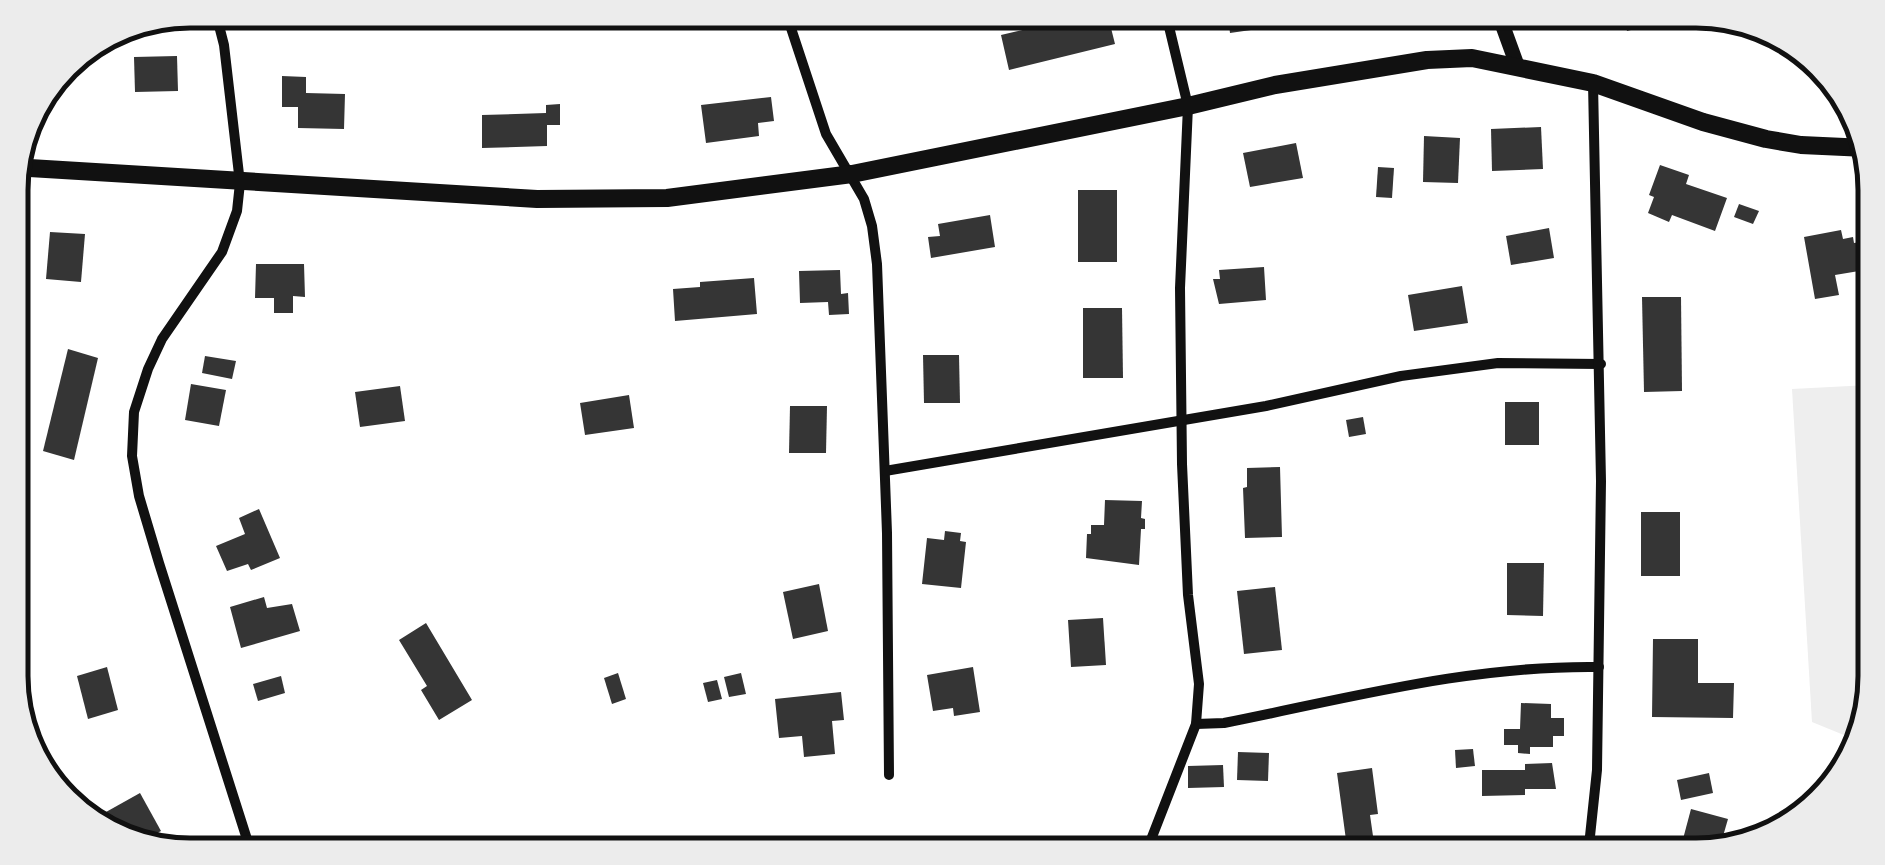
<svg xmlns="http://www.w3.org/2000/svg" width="1885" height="865" font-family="Jost,sans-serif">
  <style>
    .green { fill: #eee }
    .building { fill: #353535 }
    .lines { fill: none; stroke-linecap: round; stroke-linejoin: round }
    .minor { stroke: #111; stroke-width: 10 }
    .tertiary { stroke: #111; stroke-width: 15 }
    .secondary { stroke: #111; stroke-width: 18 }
    .rim { fill: none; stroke: #111; stroke-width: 5 }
  </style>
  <rect width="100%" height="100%" fill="#fff"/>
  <polygon class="green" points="1869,385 1861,742 1812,722 1792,389"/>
  <g class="building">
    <polygon points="1027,10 1067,10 1070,21 1107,12 1115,44 1009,70 1001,35 1031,28"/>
    <polygon points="1227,10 1284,10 1286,25 1230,33"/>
    <polygon points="1622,10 1680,10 1682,17 1627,31"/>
    <polygon points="177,56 178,91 135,92 134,57"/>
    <polygon points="282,76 306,77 306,93 345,94 344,129 298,128 298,107 282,107"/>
    <polygon points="771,97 774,121 758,123 759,136 706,143 701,105"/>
    <polygon points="560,104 560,125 547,125 547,146 482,148 482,115 546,113 546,105"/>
    <polygon points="1541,127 1543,169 1492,171 1491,129"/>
    <polygon points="1424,136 1460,138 1458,183 1423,182"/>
    <polygon points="1296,143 1303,178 1250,187 1243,153"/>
    <polygon points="1660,165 1689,175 1686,184 1727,198 1715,231 1672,215 1669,222 1648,213 1654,197 1649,195"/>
    <polygon points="1378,167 1394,168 1392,198 1376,197"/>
    <rect x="1078" y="190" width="39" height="72"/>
    <polygon points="1739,204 1759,211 1753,224 1734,217"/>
    <polygon points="990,215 995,247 931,258 928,237 940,236 938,224"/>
    <polygon points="1549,228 1554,258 1511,265 1506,236"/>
    <polygon points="1841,230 1843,239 1853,237 1854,243 1872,240 1871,269 1835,275 1839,295 1815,299 1804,237"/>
    <polygon points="50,232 85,234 81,282 46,279"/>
    <polygon points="256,264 304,264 305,297 293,296 293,313 274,313 274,298 255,298"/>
    <polygon points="1264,267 1266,300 1219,304 1213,279 1220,279 1219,270"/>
    <polygon points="840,270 841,294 848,293 849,314 829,315 828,302 800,303 799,271"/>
    <polygon points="754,278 757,314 675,321 673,289 700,287 700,282"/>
    <polygon points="1462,286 1468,323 1414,331 1408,295"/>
    <polygon points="1642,297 1681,297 1682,391 1644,392"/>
    <polygon points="1083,308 1122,308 1123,378 1083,378"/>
    <polygon points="68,349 98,358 74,460 43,451"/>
    <polygon points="923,355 959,355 960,403 924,403"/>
    <polygon points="205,356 236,361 232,379 202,373"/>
    <polygon points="191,384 226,390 219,426 185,420"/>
    <polygon points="400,386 405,421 360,427 355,392"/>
    <polygon points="629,395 634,428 585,435 580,403"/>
    <rect x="1505" y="402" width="34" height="43"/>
    <polygon points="790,406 827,406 826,453 789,453"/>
    <polygon points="1363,417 1366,434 1349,437 1346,420"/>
    <polygon points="1280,467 1282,537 1245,538 1243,488 1247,487 1247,468"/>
    <polygon points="1105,500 1142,501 1141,518 1145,519 1145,529 1141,529 1139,565 1086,558 1087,534 1091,534 1091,525 1104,525"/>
    <polygon points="259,509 280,558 251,570 248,564 227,571 216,546 245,534 239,518"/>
    <rect x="1641" y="512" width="39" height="64"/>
    <polygon points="945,531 961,533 960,541 966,542 961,588 922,584 927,538 944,540"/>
    <polygon points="1507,563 1544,563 1543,616 1507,615"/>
    <polygon points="819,584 828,631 793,639 783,592"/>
    <polygon points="1275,587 1282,650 1244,654 1237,591"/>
    <polygon points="264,597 267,608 292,604 300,631 241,648 230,607"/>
    <polygon points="1103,618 1106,665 1071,667 1068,620"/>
    <polygon points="426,623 472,700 439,720 421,690 427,686 399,640"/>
    <polygon points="1653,639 1698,639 1698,683 1734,683 1733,718 1652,717"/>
    <polygon points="107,667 118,710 88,719 77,676"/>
    <polygon points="973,667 980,712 954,716 953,708 933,711 927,675"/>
    <polygon points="618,673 626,699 612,704 604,678"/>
    <polygon points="741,673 746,694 729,697 724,677"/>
    <polygon points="281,676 285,693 258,701 253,684"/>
    <polygon points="717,680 722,699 708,702 703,683"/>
    <polygon points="841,692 844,720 832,721 835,754 804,757 802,736 779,738 775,699"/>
    <polygon points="1521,703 1551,704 1551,718 1564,718 1564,736 1553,736 1553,747 1530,747 1530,754 1518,753 1518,745 1504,745 1504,729 1520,729"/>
    <polygon points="1473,749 1475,766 1456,768 1455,750"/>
    <polygon points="1238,752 1269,753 1268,781 1237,780"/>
    <polygon points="1552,763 1556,789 1525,789 1525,795 1482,796 1482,770 1525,770 1525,764"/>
    <polygon points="1223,765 1224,787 1188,788 1188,766"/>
    <polygon points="1372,768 1378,814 1370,815 1373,836 1346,840 1337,773"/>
    <polygon points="1709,773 1713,793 1681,800 1677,780"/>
    <polygon points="140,793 161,831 137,844 122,842 106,812"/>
    <polygon points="1691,809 1728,819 1719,850 1707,855 1679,854"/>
  </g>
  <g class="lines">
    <g class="minor">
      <polyline points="215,10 224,45 240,183 237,211 222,252 162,339 148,369 134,412 132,456 139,496 159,563 252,855"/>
      <polyline points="785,10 826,134 864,199 872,226 877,264 887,533 889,775"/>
      <polyline points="885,471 1266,406 1401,376 1498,363 1601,364"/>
      <path d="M 1196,724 L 1224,723 C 1350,698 1471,665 1599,667"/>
      <polyline points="1145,855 1196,724 1199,684 1188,595 1182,464 1180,288 1188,106 1165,10"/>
      <polyline points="1588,855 1597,770 1601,481 1593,83"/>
    </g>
    <polyline class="tertiary" points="1497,10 1517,65"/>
    <polyline class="secondary" points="13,167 537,199 667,198 852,174 1188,106 1275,85 1427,60 1472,58 1593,83 1703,122 1766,139 1801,145 1866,148"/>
  </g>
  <path d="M0 0H1885V865H0ZM190 28H1696A162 162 0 0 1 1858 190V676A162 162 0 0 1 1696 838H190A162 162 0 0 1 28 676V190A162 162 0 0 1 190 28Z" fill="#ececec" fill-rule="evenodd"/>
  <path class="rim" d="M190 28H1696A162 162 0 0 1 1858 190V676A162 162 0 0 1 1696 838H190A162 162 0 0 1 28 676V190A162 162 0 0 1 190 28Z"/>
</svg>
